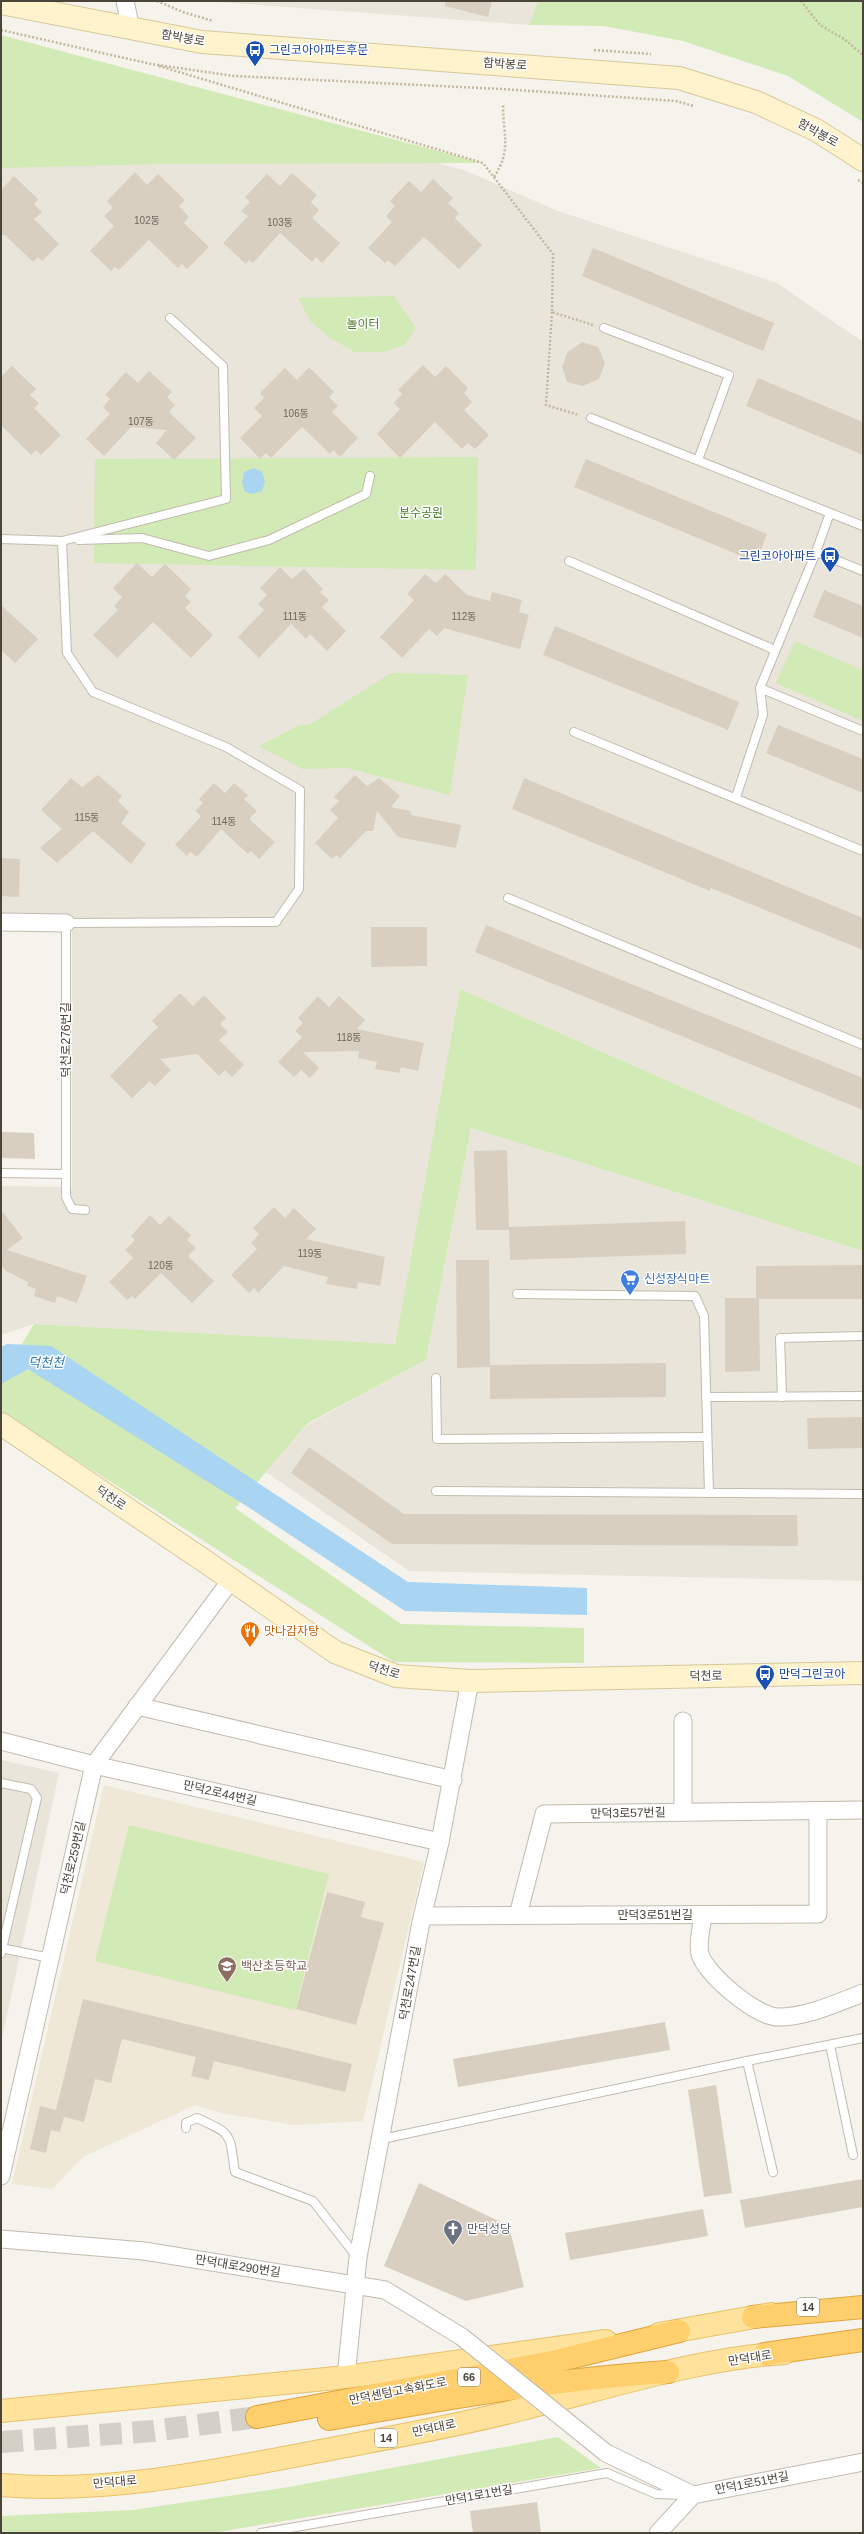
<svg xmlns="http://www.w3.org/2000/svg" width="864" height="2534" font-family="Helvetica,'Noto Sans KR',sans-serif">
  <style>
    .residential { fill: #eae5da }
    .education { fill: #efe8d6 }
    .green { fill: #d2eab5 }
    .water { fill: #a9d4f2 }
    .building { fill: #d8cfc1 }
    .lines { fill: none; stroke-linecap: round; stroke-linejoin: round }
    .highway-tunnel { stroke: #d4d0c8; stroke-width: 22; stroke-dasharray: 22 11; stroke-linecap: butt }
    .lane-casing { stroke: #c2bbae; stroke-width: 10 }
    .street-casing { stroke: #c2bbae; stroke-width: 19 }
    .secondary-casing { stroke: #d6c79b; stroke-width: 24 }
    .primary-casing { stroke: #e6c16a; stroke-width: 24 }
    .highway-casing { stroke: #e0a43c; stroke-width: 24 }
    .path { stroke: #c4b79f; stroke-width: 2.5; stroke-dasharray: 2 2; stroke-linecap: butt }
    .lane { stroke: #fff; stroke-width: 8 }
    .street { stroke: #fff; stroke-width: 17 }
    .secondary { stroke: #fff3cd; stroke-width: 22 }
    .primary { stroke: #ffe39c; stroke-width: 22 }
    .highway { stroke: #ffcf6e; stroke-width: 22 }
    .street-bridge-casing { stroke: #c2bbae; stroke-width: 19; stroke-linecap: butt }
    .street-bridge { stroke: #fff; stroke-width: 17 }
    .labels { text-anchor: middle; dominant-baseline: central; stroke-width: 3; stroke-linejoin: round; paint-order: stroke }
    .number-label { font-size: 10px; fill: #6e675b }
    .shield { fill: #fff; stroke: #817c74; stroke-width: 1 }
    .shield-label { font-size: 11px; font-weight: bold; fill: #4b4439 }
    .street-label { font-size: 12px; fill: #4b4439; stroke: #fff }
    .transit-label { font-size: 12px; fill: #164399; stroke: #fff; text-anchor: start }
    .park-label { font-size: 12px; fill: #4a7f2a; stroke: #fff }
    .shop-label { font-size: 12px; fill: #366cbe; stroke: #fff; text-anchor: start }
    .food-label { font-size: 12px; fill: #c56008; stroke: #fff; text-anchor: start }
    .education-label { font-size: 12px; fill: #785e54; stroke: #fff; text-anchor: start }
    .worship-label { font-size: 12px; fill: #5b616d; stroke: #fff; text-anchor: start }
    .water-label { font-size: 13px; font-style: italic; fill: #2e7ab2; stroke: #fff }
  </style>
  <rect width="100%" height="100%" fill="#f6f3ec"/>
  <g class="residential">
    <polygon points="204,1 538,1 529,25"/>
    <polygon points="1,54 464,170 558,211 777,283 863,342 863,1167 460,989 395,1344 34,1324 1,1335 1,1186 72,1187 72,915 1,914"/>
    <polygon points="471,1128 863,1251 863,1581 409,1571 266,1472 308,1424 426,1360"/>
    <polygon points="1,1760 59,1773 1,2043"/>
  </g>
  <polygon class="education" points="104,1785 424,1862 363,2121 294,2125 220,2113 195,2105 83,2157 52,2189 12,2184"/>
  <g class="green">
    <polygon points="538,1 863,1 863,122 788,76 683,41 604,26 529,25"/>
    <polygon points="1,35 483,163 162,164 1,168"/>
    <polygon points="394,296 416,328 405,345 382,352 355,352 330,338 311,322 298,298"/>
    <polygon points="478,457 476,570 94,563 95,459"/>
    <polygon points="795,641 863,670 863,721 776,683"/>
    <polygon points="391,673 468,675 450,795 347,768 302,769 259,746 300,725 309,725"/>
    <polygon points="460,989 863,1167 863,1251 471,1128 426,1360 308,1423 235,1508 401,1624 584,1628 584,1663 394,1662 1,1412 1,1378 34,1324 395,1344"/>
    <polygon points="129,1825 329,1874 295,2010 95,1961"/>
    <polygon points="558,2437 601,2468 212,2533 1,2533 1,2516 132,2510 283,2488"/>
  </g>
  <g class="water">
    <polygon points="254,468 262,472 265,482 262,491 252,494 245,492 242,483 244,472"/>
    <polygon points="7,1344 51,1346 408,1582 587,1588 587,1615 405,1611 248,1507 28,1369 1,1384 1,1347"/>
  </g>
  <g class="building">
    <polygon points="445,1 492,1 488,17 445,6"/>
    <polygon points="135,172 147,185 158,174 185,200 179,206 189,217 184,223 209,247 187,269 182,264 178,268 149,240 119,270 115,267 111,271 90,251 114,226 104,216 113,208 107,201"/>
    <polygon points="292,173 317,195 311,202 319,210 312,218 340,243 322,263 316,257 312,262 280,233 253,263 249,260 246,264 223,243 248,216 241,211 250,202 245,197 267,174 280,186"/>
    <polygon points="14,176 38,199 34,204 42,212 34,219 59,244 42,261 38,257 33,262 5,235 1,235 1,190"/>
    <polygon points="433,179 453,198 448,203 459,213 455,218 482,245 459,269 424,237 395,266 388,260 385,263 368,248 392,222 386,216 395,206 390,201 409,181 421,192"/>
    <polygon points="593,248 774,323 763,351 582,276"/>
    <polygon points="582,342 598,347 605,363 599,379 583,386 567,382 562,367 567,353"/>
    <polygon points="423,365 435,377 446,366 468,388 464,393 472,402 464,410 489,435 475,449 468,443 462,449 435,422 400,458 377,434 400,409 394,403 402,394 398,390"/>
    <polygon points="12,366 36,389 30,395 39,403 34,408 61,435 41,455 36,450 31,455 1,425 1,377"/>
    <polygon points="309,367 334,392 329,397 338,406 332,412 358,438 340,457 333,450 330,454 302,427 271,458 266,453 260,459 240,438 262,416 254,408 264,398 260,393 285,368 297,380"/>
    <polygon points="149,371 172,392 167,397 175,405 169,412 196,438 174,460 156,443 167,430 131,427 104,456 86,439 110,414 103,407 110,399 105,395 126,372 138,383"/>
    <polygon points="758,378 863,422 863,455 746,406"/>
    <polygon points="586,459 767,534 756,562 574,487"/>
    <polygon points="137,563 152,577 165,564 191,589 185,596 191,602 185,608 213,635 191,658 153,622 117,658 93,635 118,610 114,606 122,597 113,588"/>
    <polygon points="280,567 292,579 304,569 323,589 320,592 329,600 322,607 346,631 327,651 310,634 306,639 291,624 259,658 238,637 264,610 258,604 267,595 260,588"/>
    <polygon points="425,574 436,583 445,574 467,595 490,601 492,592 522,600 519,612 529,615 520,649 444,628 437,636 429,629 402,658 380,637 414,600 407,594"/>
    <polygon points="824,590 863,606 863,638 813,617"/>
    <polygon points="1,605 38,639 15,663 1,650"/>
    <polygon points="555,626 739,702 728,730 543,655"/>
    <polygon points="778,725 863,759 863,793 766,753"/>
    <polygon points="98,775 122,796 118,801 129,812 121,823 146,844 131,864 93,831 57,863 40,848 62,829 41,810 71,778 82,787"/>
    <polygon points="355,775 367,786 379,778 400,796 391,807 410,811 411,815 461,825 456,848 398,837 377,811 373,831 366,831 340,858 336,855 332,859 315,843 338,818 330,810 339,801 334,797"/>
    <polygon points="524,778 863,918 863,950 711,888 710,891 512,809"/>
    <polygon points="214,783 225,793 234,783 248,795 244,799 257,811 249,819 275,842 259,859 251,851 248,854 221,829 197,857 190,852 187,856 175,845 201,816 195,811 203,803 199,799"/>
    <polygon points="1,858 20,859 19,897 1,896"/>
    <polygon points="486,925 863,1078 863,1110 475,952"/>
    <polygon points="371,927 427,927 427,966 371,967"/>
    <polygon points="180,993 193,1006 204,995 226,1018 220,1024 228,1032 219,1040 244,1065 232,1077 225,1070 219,1076 197,1054 160,1059 171,1070 155,1086 150,1081 132,1098 110,1076 158,1027 152,1021"/>
    <polygon points="318,996 329,1007 339,996 365,1020 357,1029 424,1043 418,1071 401,1067 399,1073 375,1069 377,1062 358,1058 359,1051 303,1052 319,1068 310,1078 301,1070 294,1077 278,1062 302,1037 295,1031 303,1023 298,1018"/>
    <polygon points="2,1132 34,1133 35,1159 2,1158"/>
    <polygon points="507,1150 509,1227 685,1221 686,1254 510,1260 509,1230 476,1230 474,1151"/>
    <polygon points="274,1207 285,1218 294,1208 316,1229 306,1239 385,1257 380,1286 358,1282 357,1289 326,1284 328,1277 284,1266 258,1293 254,1288 249,1293 231,1275 257,1249 251,1243 259,1234 253,1228"/>
    <polygon points="1,1210 23,1238 7,1250 87,1276 77,1303 57,1296 55,1303 34,1296 36,1289 27,1286 28,1282 6,1271 1,1265"/>
    <polygon points="150,1215 160,1225 169,1216 191,1235 187,1240 196,1248 188,1256 214,1281 192,1303 161,1273 135,1299 132,1296 127,1300 109,1282 133,1258 125,1250 135,1240 131,1236"/>
    <polygon points="456,1260 489,1260 490,1365 666,1363 666,1397 490,1399 490,1367 457,1368"/>
    <polygon points="862,1265 862,1299 759,1299 760,1371 725,1372 725,1298 756,1298 756,1266"/>
    <polygon points="863,1417 863,1448 808,1449 807,1418"/>
    <polygon points="309,1447 404,1514 797,1515 798,1546 392,1544 291,1473"/>
    <polygon points="327,1892 365,1902 361,1917 384,1923 356,2025 296,2009"/>
    <polygon points="83,1999 352,2064 345,2092 214,2061 209,2080 191,2076 196,2057 122,2039 111,2083 95,2079 84,2122 64,2117 60,2132 51,2130 46,2153 30,2149 40,2106 56,2110"/>
    <polygon points="665,2022 670,2050 458,2087 453,2059"/>
    <polygon points="716,2085 732,2193 704,2197 688,2090"/>
    <polygon points="863,2179 863,2207 745,2228 740,2200"/>
    <polygon points="419,2183 509,2226 524,2287 466,2301 384,2266"/>
    <polygon points="703,2209 708,2236 570,2260 565,2233"/>
    <polygon points="537,2502 541,2533 473,2533 470,2511"/>
  </g>
  <g class="lines">
    <polyline class="highway-tunnel" points="1,2442 153,2431 257,2417"/>
    <defs>
      <g id="lane">
        <polyline points="604,328 729,375 698,460"/>
        <polyline points="591,418 863,526"/>
        <polyline points="1,539 62,541 67,653 93,692 226,747 300,790 299,889 276,922 66,923 66,1197 72,1209 85,1210"/>
        <polyline points="79,540 142,538 209,556 269,540 366,494 370,476"/>
        <polyline points="62,541 226,499 223,366 170,318"/>
        <polyline points="816,552 830,513"/>
        <polyline points="569,561 775,650"/>
        <polyline points="760,688 863,731"/>
        <polyline points="574,732 863,851"/>
        <polyline points="736,797 763,715 760,688 816,552 863,571"/>
        <polyline points="508,898 863,1045"/>
        <polyline points="1,1173 66,1174"/>
        <polyline points="517,1294 695,1296 704,1316 709,1493"/>
        <polyline points="436,1378 437,1439 707,1437"/>
        <polyline points="706,1397 863,1396"/>
        <polyline points="782,1397 780,1338 863,1336"/>
        <polyline points="436,1491 863,1494"/>
        <polyline points="1,1783 31,1789 37,1798 1,1953"/>
        <polyline points="1,1948 50,1958"/>
        <polyline points="830,2045 853,2155"/>
        <polyline points="747,2061 773,2172"/>
        <path d="M 186,2128 L 186,2123 L 197,2118 C 234,2135 229,2133 235,2172 L 313,2201 L 357,2257"/>
        <polyline points="382,2139 747,2061 863,2038"/>
        <polyline points="261,2533 607,2473 656,2494 682,2495"/>
      </g>
      <g id="street">
        <polyline points="125,1 131,29"/>
        <polyline points="1,922 66,923"/>
        <polyline points="137,1706 453,1780"/>
        <polyline points="683,1721 683,1812"/>
        <polyline points="1,1741 94,1765 440,1842"/>
        <polyline points="518,1915 544,1814 863,1810"/>
        <path d="M 703,1915 C 702,1926 697,1943 700,1954 C 706,1975 757,2017 778,2017 C 807,2017 837,2003 863,1993"/>
        <polyline points="423,1916 818,1914 818,1811"/>
        <polyline points="1,2176 94,1765 231,1580"/>
        <polyline points="1,2239 144,2251 385,2290 462,2337"/>
        <polyline points="346,2377 358,2257 421,1922 440,1842 470,1681"/>
        <polyline points="606,2453 693,2495"/>
        <polyline points="658,2533 693,2495 863,2462"/>
      </g>
      <g id="secondary">
        <polyline points="1,3 202,42 679,78 756,102 816,130 863,160"/>
        <polyline points="1,1424 206,1562 335,1652 396,1676 470,1681 863,1673"/>
      </g>
      <g id="primary">
        <polyline points="659,2334 771,2314"/>
        <polyline points="1,2411 346,2377 606,2341"/>
        <path d="M 1,2485 C 104,2494 210,2472 310,2453 C 381,2439 453,2427 522,2409 C 608,2388 695,2359 784,2353"/>
      </g>
      <g id="highway">
        <polyline points="753,2317 863,2307"/>
        <polyline points="765,2354 863,2340"/>
        <polyline points="257,2417 552,2362 679,2331"/>
        <path d="M 329,2419 C 442,2399 554,2379 668,2372"/>
      </g>
    </defs>
    <use href="#lane" class="lane-casing"/>
    <use href="#street" class="street-casing"/>
    <use href="#secondary" class="secondary-casing"/>
    <use href="#primary" class="primary-casing"/>
    <use href="#highway" class="highway-casing"/>
    <g class="path">
      <polyline points="157,1 183,12 213,21"/>
      <polyline points="801,1 820,25 844,39 863,55"/>
      <polyline points="1,30 151,64 234,76 502,89 676,101 694,106"/>
      <polyline points="594,50 651,54"/>
      <polyline points="159,66 483,163 553,254 552,312 593,325"/>
      <path d="M 494,177 C 512,149 503,136 503,105"/>
      <polyline points="858,180 863,183"/>
      <polyline points="552,312 546,405 579,415"/>
    </g>
    <use href="#lane" class="lane"/>
    <use href="#street" class="street"/>
    <use href="#secondary" class="secondary"/>
    <use href="#primary" class="primary"/>
    <use href="#highway" class="highway"/>
    <defs>
      <polyline id="street-bridge" points="462,2337 606,2453"/>
    </defs>
    <use href="#street-bridge" class="street-bridge-casing"/>
    <use href="#street-bridge" class="street-bridge"/>
  </g>
  <defs>
    <symbol id="bus-pin" viewBox="-11 -11 22 30"><path d="M0 17L-7.5 6A9.5 9.5 0 1 1 7.5 6Z" fill="#1a4fb4" stroke="#fff"/><path d="M-5-6H5V4H4V6H2V4H-2V6H-4V4H-5ZM-3.5-4V0h7V-4ZM-3.5 1.2v1.5H-2V1.2ZM2 1.2v1.5H3.5V1.2Z" fill="#fff"/></symbol>
    <symbol id="supermarket-pin" viewBox="-11 -11 22 30"><path d="M0 17L-7.5 6A9.5 9.5 0 1 1 7.5 6Z" fill="#3f7fe0" stroke="#fff"/><path d="M-6-5.5h2.5l.6 2H6L4.5 2H-2.5L-4.4-4H-6ZM-1.5 3.2a1.3 1.3 0 1 0 .1 0ZM3 3.2a1.3 1.3 0 1 0 .1 0Z" fill="#fff"/></symbol>
    <symbol id="restaurant-pin" viewBox="-11 -11 22 30"><path d="M0 17L-7.5 6A9.5 9.5 0 1 1 7.5 6Z" fill="#e8710a" stroke="#fff"/><path d="M-5-6h1v4h1v-4h1v4h1v-4h1v5L-1.5 .5V6h-2V.5L-5-1ZM5-6V6H3V1.5H1.5Q1.5-4 5-6Z" fill="#fff"/></symbol>
    <symbol id="school-pin" viewBox="-11 -11 22 30"><path d="M0 17L-7.5 6A9.5 9.5 0 1 1 7.5 6Z" fill="#8d6e63" stroke="#fff"/><path d="M0-5L7-2L0 1L-7-2ZM-4 1L0 2.5L4 1V4Q0 6-4 4Z" fill="#fff"/></symbol>
    <symbol id="church-pin" viewBox="-11 -11 22 30"><path d="M0 17L-7.5 6A9.5 9.5 0 1 1 7.5 6Z" fill="#6b7280" stroke="#fff"/><path d="M-1.2-6h2.4v3.5h3.3v2.4h-3.3V6h-2.4V-.1h-3.3v-2.4h3.3Z" fill="#fff"/></symbol>
  </defs>
  <g fill-rule="evenodd">
    <use href="#bus-pin" x="244" y="39" width="22" height="30"/>
    <use href="#bus-pin" x="819" y="545" width="22" height="30"/>
    <use href="#supermarket-pin" x="619" y="1268" width="22" height="30"/>
    <use href="#restaurant-pin" x="239" y="1620" width="22" height="30"/>
    <use href="#bus-pin" x="754" y="1663" width="22" height="30"/>
    <use href="#school-pin" x="216" y="1955" width="22" height="30"/>
    <use href="#church-pin" x="442" y="2218" width="22" height="30"/>
  </g>
  <g class="labels">
    <g class="number-label">
      <text x="147" y="220">102동</text>
      <text x="280" y="222">103동</text>
      <text x="296" y="413">106동</text>
      <text x="141" y="421">107동</text>
      <text x="295" y="616">111동</text>
      <text x="464" y="616">112동</text>
      <text x="87" y="817">115동</text>
      <text x="224" y="821">114동</text>
      <text x="349" y="1037">118동</text>
      <text x="310" y="1253">119동</text>
      <text x="161" y="1265">120동</text>
    </g>
    <g class="shield">
      <rect x="797" y="2298" width="22" height="18" rx="3"/>
      <rect x="458" y="2368" width="22" height="18" rx="3"/>
      <rect x="375" y="2429" width="22" height="18" rx="3"/>
    </g>
    <g class="shield-label">
      <text x="808" y="2307">14</text>
      <text x="469" y="2377">66</text>
      <text x="386" y="2438">14</text>
    </g>
    <g class="street-label">
      <text transform="translate(183 38) rotate(10)">함박봉로</text>
      <text transform="translate(505 64) rotate(4)">함박봉로</text>
      <text transform="translate(818 133) rotate(29)">함박봉로</text>
      <text transform="translate(66 1040) rotate(-90)">덕천로276번길</text>
      <text transform="translate(111 1498) rotate(34)">덕천로</text>
      <text transform="translate(384 1670) rotate(18)">덕천로</text>
      <text transform="translate(706 1676) rotate(-1)">덕천로</text>
      <text transform="translate(220 1793) rotate(13)">만덕2로44번길</text>
      <text transform="translate(628 1813) rotate(-1)">만덕3로57번길</text>
      <text transform="translate(73 1858) rotate(-77)">덕천로259번길</text>
      <text x="655" y="1915">만덕3로51번길</text>
      <text transform="translate(410 1983) rotate(-80)">덕천로247번길</text>
      <text transform="translate(238 2266) rotate(9)">만덕대로290번길</text>
      <text transform="translate(750 2358) rotate(-9)">만덕대로</text>
      <text transform="translate(398 2391) rotate(-11)">만덕센텀고속화도로</text>
      <text transform="translate(434 2428) rotate(-12)">만덕대로</text>
      <text transform="translate(115 2482) rotate(-5)">만덕대로</text>
      <text transform="translate(752 2483) rotate(-11)">만덕1로51번길</text>
      <text transform="translate(479 2495) rotate(-10)">만덕1로1번길</text>
    </g>
    <g class="transit-label">
      <text x="269" y="50">그린코아아파트후문</text>
      <text x="816" y="556" text-anchor="end">그린코아아파트</text>
      <text x="779" y="1674">만덕그린코아</text>
    </g>
    <g class="park-label">
      <text x="363" y="324">놀이터</text>
      <text x="421" y="513">분수공원</text>
    </g>
    <g class="shop-label">
      <text x="644" y="1279">신성장식마트</text>
    </g>
    <g class="food-label">
      <text x="264" y="1631">맛나감자탕</text>
    </g>
    <g class="education-label">
      <text x="241" y="1966">백산초등학교</text>
    </g>
    <g class="worship-label">
      <text x="467" y="2229">만덕성당</text>
    </g>
    <g class="water-label">
      <text x="46" y="1362">덕천천</text>
    </g>
  </g>
  <rect width="864" height="2534" fill="none" stroke="#4b4439" stroke-width="4"/>
</svg>
